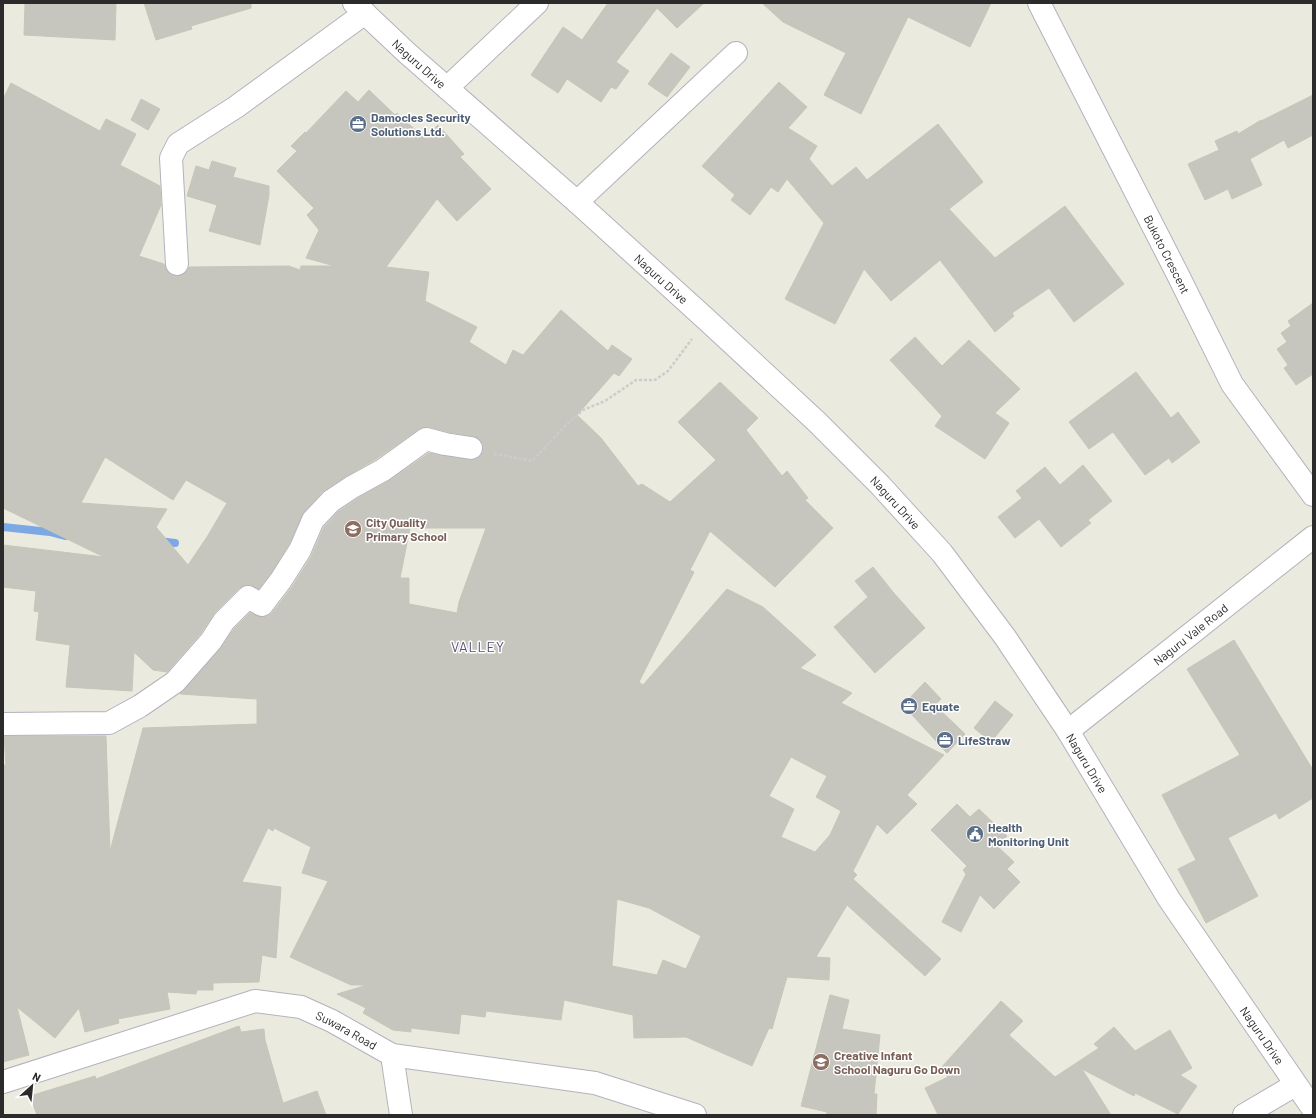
<svg xmlns="http://www.w3.org/2000/svg" width="1316" height="1118" font-family="Barlow,sans-serif">
  <style>
    .lines { fill: none; stroke-linecap: round; stroke-linejoin: round }
    .stream { stroke: #7ca8e3; stroke-width: 8 }
    .building { fill: #c7c6be; stroke: #c6c6b8; fill-rule: evenodd }
    .minor-casing { stroke: #b3b2bd; stroke-width: 24 }
    .path { stroke: #ccc; stroke-width: 2.5; stroke-dasharray: 3 2; stroke-linecap: butt }
    .minor { stroke: #fff; stroke-width: 22 }
    .labels { text-anchor: middle; dominant-baseline: central; stroke-width: 3; stroke-linejoin: round; paint-order: stroke }
    .street-label { font-size: 12px; fill: #2b2b2b; stroke: #fff }
    .service-label { font-size: 12px; font-weight: bold; fill: #4e5e75; stroke: #fff; text-anchor: start }
    .education-label { font-size: 12px; font-weight: bold; fill: #785e54; stroke: #fff; text-anchor: start }
    .quarter-label { font-size: 14px; letter-spacing: 1px; fill: #555077; stroke: #fff }
  </style>
  <rect width="100%" height="100%" fill="#ebeade"/>
  <g class="lines">
    <g class="stream">
      <polyline points="3,527 50,532 65,536"/>
      <polyline points="158,541 175,543"/>
    </g>
  </g>
  <g class="building">
    <polygon points="25,3 116,3 115,40 24,35"/>
    <polygon points="144,3 251,3 251,8 191,26 192,29 156,40"/>
    <polygon points="608,3 704,3 677,28 657,8 616,62 629,71 616,89 611,87 601,102 567,79 558,93 531,75 563,27 582,40"/>
    <polygon points="762,3 991,3 970,47 908,17 861,114 824,95 846,53 783,22"/>
    <polygon points="671,53 690,67 667,97 648,84"/>
    <polygon points="779,82 807,107 788,128 817,146 809,159 832,186 856,167 867,180 938,124 983,182 949,209 995,258 1065,206 1124,284 1074,322 1049,288 1012,313 1014,316 995,332 940,260 891,301 864,269 835,324 785,299 824,223 787,179 778,192 771,187 750,215 731,200 735,195 702,166"/>
    <path d="M 11,83 L 100,131 L 106,119 L 136,134 L 120,165 L 160,186 L 161,205 L 139,256 L 164,264 L 167,271 L 172,275 L 177,276 L 184,274 L 189,267 L 289,266 L 300,270 L 301,266 L 331,266 L 331,265 L 306,258 L 319,230 L 307,215 L 314,208 L 277,171 L 297,151 L 291,146 L 305,132 L 306,133 L 346,91 L 358,102 L 369,90 L 395,115 L 397,113 L 424,138 L 438,125 L 464,154 L 460,157 L 491,189 L 457,221 L 437,199 L 386,267 L 429,272 L 425,301 L 477,327 L 469,342 L 506,365 L 513,350 L 523,355 L 561,310 L 608,351 L 612,345 L 632,359 L 619,376 L 614,373 L 577,415 L 601,438 L 638,486 L 642,484 L 670,502 L 716,460 L 678,422 L 720,382 L 758,418 L 746,430 L 782,476 L 787,471 L 808,498 L 805,500 L 833,528 L 775,587 L 710,531 L 690,570 L 694,572 L 639,682 L 643,685 L 727,589 L 763,607 L 816,655 L 800,668 L 852,693 L 841,703 L 944,755 L 907,795 L 917,804 L 887,834 L 877,824 L 853,871 L 857,875 L 853,879 L 941,959 L 925,976 L 847,905 L 816,957 L 830,958 L 829,980 L 787,977 L 772,1029 L 769,1028 L 752,1066 L 686,1037 L 634,1038 L 633,1015 L 564,1000 L 561,1020 L 486,1011 L 485,1017 L 461,1014 L 459,1034 L 411,1028 L 411,1032 L 393,1030 L 363,1013 L 366,1008 L 337,994 L 364,986 L 364,985 L 351,985 L 290,957 L 328,881 L 302,873 L 311,847 L 274,828 L 273,831 L 268,828 L 242,882 L 281,887 L 276,958 L 262,955 L 259,982 L 213,983 L 213,990 L 197,990 L 196,994 L 167,992 L 170,1009 L 118,1019 L 119,1023 L 85,1032 L 79,1008 L 55,1038 L 17,1007 L 29,1055 L 3,1062 L 3,765 L 6,765 L 4,736 L 106,736 L 110,851 L 143,728 L 257,724 L 257,699 L 180,694 L 220,649 L 234,629 L 250,613 L 262,617 L 268,616 L 272,613 L 292,587 L 311,557 L 324,527 L 339,511 L 358,498 L 390,480 L 429,453 L 469,460 L 475,460 L 480,456 L 483,450 L 482,443 L 479,439 L 473,436 L 448,432 L 429,427 L 423,427 L 419,429 L 376,459 L 345,477 L 322,492 L 302,515 L 289,544 L 271,573 L 259,589 L 247,585 L 239,588 L 215,612 L 201,633 L 167,672 L 153,670 L 134,652 L 132,691 L 66,687 L 70,645 L 36,640 L 39,612 L 34,611 L 36,591 L 3,587 L 3,545 L 104,557 L 3,508 L 3,99 ZM 105,457 L 173,500 L 186,480 L 227,503 L 207,537 L 188,565 L 156,527 L 167,509 L 81,503 ZM 410,528 L 486,528 L 459,602 L 457,613 L 409,604 L 409,578 L 400,578 ZM 791,757 L 827,776 L 816,797 L 841,811 L 830,835 L 815,852 L 781,837 L 794,809 L 769,796 ZM 617,899 L 649,908 L 701,936 L 686,969 L 663,960 L 657,975 L 612,966 Z"/>
    <polygon points="1313,95 1313,135 1288,148 1284,140 1250,159 1262,185 1232,199 1228,189 1205,200 1188,164 1219,150 1215,141 1237,131 1238,134 1261,120 1261,121"/>
    <polygon points="141,99 160,109 148,130 131,120"/>
    <polygon points="212,161 236,168 233,177 269,186 269,195 260,245 209,231 217,205 187,196 196,166 209,170"/>
    <polygon points="1313,303 1313,374 1296,385 1284,368 1288,365 1277,349 1287,342 1281,333 1291,326 1288,321"/>
    <polygon points="915,337 942,366 969,340 1020,389 995,413 1009,423 985,459 935,426 942,416 890,360"/>
    <polygon points="1136,372 1171,418 1178,412 1200,442 1172,463 1169,458 1145,475 1113,432 1089,449 1069,422"/>
    <polygon points="1083,465 1112,501 1088,520 1091,523 1061,547 1039,519 1015,538 998,517 1022,498 1016,491 1045,467 1060,485"/>
    <polygon points="873,567 893,592 925,628 875,673 834,627 868,597 855,581"/>
    <polygon points="1234,640 1313,770 1313,798 1279,819 1276,813 1228,838 1258,896 1206,923 1178,869 1196,860 1162,795 1240,755 1187,669"/>
    <polygon points="925,682 941,699 935,705 965,734 947,753 903,705"/>
    <polygon points="995,701 1013,715 991,742 974,728"/>
    <polygon points="957,804 970,817 979,809 1007,836 997,846 1014,862 1007,869 1020,882 994,909 980,895 961,932 942,922 966,874 963,870 967,866 931,830"/>
    <polygon points="830,995 849,1000 842,1029 880,1035 874,1094 877,1094 876,1115 827,1115 827,1112 801,1106"/>
    <polygon points="1001,1001 1023,1021 1009,1035 1055,1077 1099,1048 1094,1044 1114,1027 1135,1051 1170,1030 1192,1068 1180,1075 1197,1086 1178,1114 1135,1093 1134,1096 1082,1069 1111,1115 938,1115 925,1088 948,1077 940,1069"/>
    <polygon points="239,1026 241,1032 264,1029 265,1040 283,1103 317,1091 326,1115 37,1115 30,1096 95,1076 96,1079"/>
  </g>
  <g class="lines">
    <defs>
      <g id="minor">
        <path id="s1" d="M 354,3 L 407,53 L 577,202 L 707,320 L 817,422 L 880,485 L 942,553 L 1005,637 L 1068,731 L 1169,899 L 1313,1109"/>
        <path id="s2" d="M 1039,3 L 1178,275 L 1232,384 L 1313,495"/>
        <polyline points="447,88 537,3"/>
        <polyline points="577,202 736,53"/>
        <polyline points="177,264 171,158 178,144 236,107 365,13"/>
        <polyline points="3,724 109,723 140,706 175,682 211,641 224,621 248,597 262,605 281,580 300,550 313,520 331,501 352,487 383,470 426,439 445,444 471,448"/>
        <path id="s3" d="M 1068,731 L 1313,537"/>
        <polyline points="392,1055 401,1115"/>
        <path id="s4" d="M 3,1082 L 255,1001 L 301,1007 L 332,1021 L 392,1055 L 595,1083 L 695,1115"/>
        <polyline points="1244,1115 1295,1085"/>
      </g>
    </defs>
    <use href="#minor" class="minor-casing"/>
    <polyline class="path" points="494,454 532,461 565,426 583,410 605,401 636,380 655,380 668,371 692,339"/>
    <use href="#minor" class="minor"/>
  </g>
  <defs>
    <symbol id="office-disc" viewBox="-11 -11 22 22"><circle r="9.5" fill="#5c6f8a" stroke="#fff"/><path d="M-6-3h4V-5.5h4V-3h4V5H-6ZM-1-4.5V-3h2v-1.5ZM-6 0V1H6V0Z" fill="#fff"/></symbol>
    <symbol id="school-disc" viewBox="-11 -11 22 22"><circle r="9.5" fill="#8d6e63" stroke="#fff"/><path d="M0-5L7-2L0 1L-7-2ZM-4 1L0 2.5L4 1V4Q0 6-4 4Z" fill="#fff"/></symbol>
    <symbol id="civic-disc" viewBox="-11 -11 22 22"><circle r="9.5" fill="#5c6f8a" stroke="#fff"/><path d="M-.6-6.5H3V-4.5H.6V-3L4-1V1h2V6H-6V1h2V-1L-.6-3ZM-1.2 2.5V6h2.4V2.5Z" fill="#fff"/></symbol>
  </defs>
  <g fill-rule="evenodd">
    <use href="#office-disc" x="348" y="114" width="20" height="20"/>
    <use href="#school-disc" x="343" y="519" width="20" height="20"/>
    <use href="#office-disc" x="899" y="696" width="20" height="20"/>
    <use href="#office-disc" x="935" y="730" width="20" height="20"/>
    <use href="#civic-disc" x="965" y="824" width="20" height="20"/>
    <use href="#school-disc" x="811" y="1052" width="20" height="20"/>
  </g>
  <g class="labels">
    <g class="street-label">
      <text stroke="none"><textPath href="#s1" startOffset="89">Naguru Drive</textPath></text>
      <text stroke="none"><textPath href="#s2" startOffset="282">Bukoto Crescent</textPath></text>
      <text stroke="none"><textPath href="#s1" startOffset="413">Naguru Drive</textPath></text>
      <text stroke="none"><textPath href="#s1" startOffset="737">Naguru Drive</textPath></text>
      <text stroke="none"><textPath href="#s3" startOffset="156">Naguru Vale Road</textPath></text>
      <text stroke="none"><textPath href="#s1" startOffset="1061">Naguru Drive</textPath></text>
      <text stroke="none"><textPath href="#s4" startOffset="362">Suwara Road</textPath></text>
      <text stroke="none"><textPath href="#s1" startOffset="1385">Naguru Drive</textPath></text>
    </g>
    <g class="service-label">
      <text x="371" y="117">Damocles Security<tspan x="371" dy="14">Solutions Ltd.</tspan></text>
      <text x="922" y="706">Equate</text>
      <text x="958" y="740">LifeStraw</text>
      <text x="988" y="827">Health<tspan x="988" dy="14">Monitoring Unit</tspan></text>
    </g>
    <g class="education-label">
      <text x="366" y="522">City Quality<tspan x="366" dy="14">Primary School</tspan></text>
      <text x="834" y="1055">Creative Infant<tspan x="834" dy="14">School Naguru Go Down</tspan></text>
    </g>
    <g class="quarter-label">
      <text x="478" y="646">VALLEY</text>
    </g>
  </g>
  <rect width="1316" height="1118" fill="none" stroke="#2b2b2b" stroke-width="8"/>
  <g transform="translate(32 1086) rotate(27)" stroke="#ffffff" stroke-width="3" paint-order="stroke">
  <path d="M0-3L7 15L0 10L-7 15Z" fill="#2b2b2b"/>
  <text y="-6" font-size="11" font-weight="bold" text-anchor="middle" fill="#2b2b2b">N</text>
  </g>
</svg>
